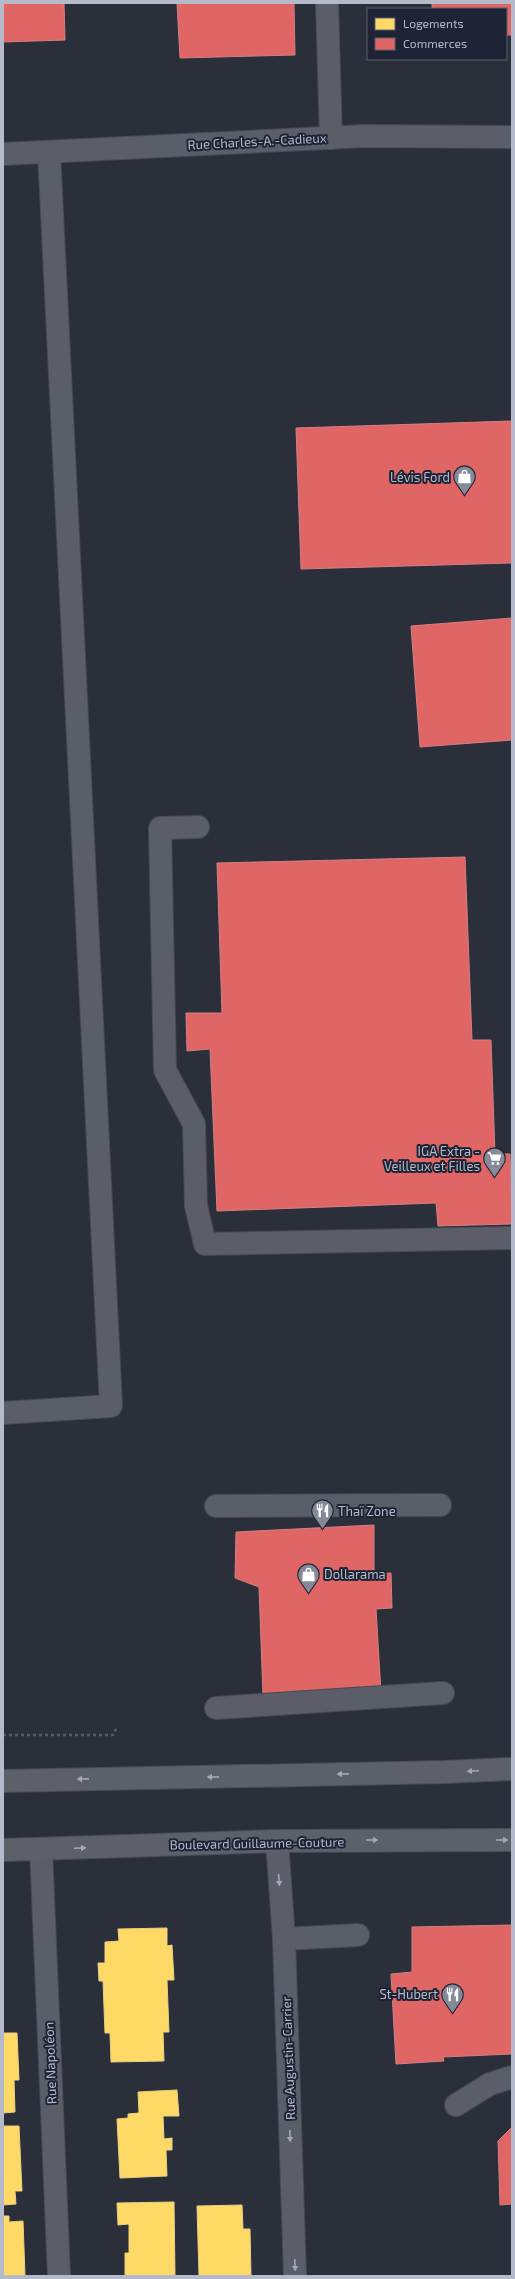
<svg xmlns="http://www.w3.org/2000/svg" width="515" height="2279" font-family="'Exo 2',sans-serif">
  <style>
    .homes { fill: #ffd966; stroke: #e9d084 }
    .shops { fill: #e06666; stroke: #d37f84 }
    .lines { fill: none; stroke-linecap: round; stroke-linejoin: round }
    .minor-casing { stroke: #474a53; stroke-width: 24 }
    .major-casing { stroke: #494c57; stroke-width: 24 }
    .path { stroke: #595d64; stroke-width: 2.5; stroke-dasharray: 3 3; stroke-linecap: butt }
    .minor { stroke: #5b5e68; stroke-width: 22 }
    .major { stroke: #5e6069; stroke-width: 22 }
    .oneway { fill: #a4a8b7 }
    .oneway2 { fill: #a3a8b6 }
    .labels { text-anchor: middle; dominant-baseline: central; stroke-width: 4; stroke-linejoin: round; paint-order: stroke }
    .street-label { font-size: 13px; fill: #b5baca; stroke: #1e2435 }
    .poi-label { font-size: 13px; fill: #b5baca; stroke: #1e2435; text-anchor: end }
  </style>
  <rect width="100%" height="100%" fill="#2b2f3a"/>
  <g class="homes">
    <polygon points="167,1928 167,1946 172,1945 174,1980 167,1980 169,2032 163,2032 164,2061 111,2062 110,2033 105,2033 103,1981 99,1981 98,1963 105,1963 105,1942 119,1941 118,1929"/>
    <polygon points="3,2033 17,2033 19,2080 14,2080 15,2112 3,2113"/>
    <polygon points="177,2090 179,2116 163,2116 164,2139 172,2138 172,2150 166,2150 167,2176 120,2178 117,2119 128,2118 128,2114 139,2113 138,2092"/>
    <polygon points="3,2126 19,2126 22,2191 15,2191 16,2204 3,2205"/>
    <polygon points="174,2202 175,2276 125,2276 125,2253 129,2253 129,2224 118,2225 117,2203"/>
    <polygon points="242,2205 243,2229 250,2229 251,2276 199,2276 197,2206"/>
    <polygon points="3,2216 9,2216 9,2222 23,2221 25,2276 3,2276"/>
  </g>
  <g class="shops">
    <polygon points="3,3 64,3 65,40 3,42"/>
    <polygon points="177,3 294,3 295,55 180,58"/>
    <polygon points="432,3 512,3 512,35 506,35 506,9 432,9"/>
    <polygon points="512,421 512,563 301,569 296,428"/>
    <polygon points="512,618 512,740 420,747 411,626"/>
    <polygon points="465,857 472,1040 491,1040 495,1154 510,1154 512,1224 438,1226 436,1203 217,1211 210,1049 187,1051 186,1013 222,1013 217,863"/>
    <polygon points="374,1525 374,1574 391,1573 392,1608 376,1609 381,1693 263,1696 259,1587 235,1578 236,1532"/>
    <polygon points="512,1925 512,2054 443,2057 444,2061 396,2064 391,1974 412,1972 412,1927"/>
    <polygon points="512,2127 512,2204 500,2205 498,2141"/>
  </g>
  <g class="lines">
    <defs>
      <g id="minor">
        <polyline points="327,3 331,138"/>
        <polyline points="3,154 365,136 512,137"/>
        <polyline points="198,827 160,828 165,1070 194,1124 196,1206 205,1244 512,1238"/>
        <polyline points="3,1413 111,1406 49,152"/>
        <polyline points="216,1506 440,1505"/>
        <polyline points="216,1708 443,1693"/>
        <polyline points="277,1841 284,1939 295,2276"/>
        <polyline points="41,1849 59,2276"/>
        <polyline points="284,1939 358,1935"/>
        <polyline points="456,2105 490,2084 512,2077"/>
      </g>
      <g id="major">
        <polyline points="3,1781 444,1772 512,1769"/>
        <polyline points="3,1850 277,1841 512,1840"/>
      </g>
    </defs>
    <use href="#minor" class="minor-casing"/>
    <use href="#major" class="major-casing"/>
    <polyline class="path" points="3,1735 113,1735 116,1729"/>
    <use href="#minor" class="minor"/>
    <use href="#major" class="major"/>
  </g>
  <defs><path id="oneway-solid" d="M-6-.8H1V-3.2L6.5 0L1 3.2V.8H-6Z"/></defs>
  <g class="oneway">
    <use href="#oneway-solid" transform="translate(473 1771) rotate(177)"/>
    <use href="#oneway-solid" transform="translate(343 1774) rotate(179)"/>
    <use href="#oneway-solid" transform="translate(213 1777) rotate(179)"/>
    <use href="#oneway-solid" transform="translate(83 1779) rotate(179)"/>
    <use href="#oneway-solid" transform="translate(372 1840)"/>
    <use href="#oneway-solid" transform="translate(502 1840)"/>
    <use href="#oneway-solid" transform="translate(80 1848) rotate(-2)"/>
  </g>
  <g class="oneway2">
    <use href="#oneway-solid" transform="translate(279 1880) rotate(86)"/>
    <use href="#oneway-solid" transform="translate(290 2136) rotate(88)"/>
    <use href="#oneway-solid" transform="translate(295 2265) rotate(88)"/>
  </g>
  <defs>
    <symbol id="shop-pin" viewBox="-11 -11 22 30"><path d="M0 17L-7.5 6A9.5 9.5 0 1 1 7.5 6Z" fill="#858998" stroke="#1e2435"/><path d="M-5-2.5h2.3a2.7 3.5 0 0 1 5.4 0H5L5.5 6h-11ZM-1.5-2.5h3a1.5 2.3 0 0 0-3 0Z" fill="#fff"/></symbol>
    <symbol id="supermarket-pin" viewBox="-11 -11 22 30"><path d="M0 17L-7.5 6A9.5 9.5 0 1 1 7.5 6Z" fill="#858998" stroke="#1e2435"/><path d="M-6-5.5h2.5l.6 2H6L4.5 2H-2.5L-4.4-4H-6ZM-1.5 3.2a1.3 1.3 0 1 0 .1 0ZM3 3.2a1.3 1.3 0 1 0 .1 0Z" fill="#fff"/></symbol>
    <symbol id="restaurant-pin" viewBox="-11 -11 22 30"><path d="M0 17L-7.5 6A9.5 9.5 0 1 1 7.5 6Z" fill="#858998" stroke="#1e2435"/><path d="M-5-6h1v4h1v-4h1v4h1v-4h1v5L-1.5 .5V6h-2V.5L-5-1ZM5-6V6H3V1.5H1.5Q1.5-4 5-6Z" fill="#fff"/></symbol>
  </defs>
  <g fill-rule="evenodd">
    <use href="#shop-pin" x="452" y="464" width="25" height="34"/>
    <use href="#supermarket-pin" x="482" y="1146" width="25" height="34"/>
    <use href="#restaurant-pin" x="310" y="1498" width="25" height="34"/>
    <use href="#shop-pin" x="296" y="1562" width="25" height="34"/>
    <use href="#restaurant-pin" x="440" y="1982" width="25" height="34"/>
  </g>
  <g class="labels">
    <g class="street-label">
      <text transform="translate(257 141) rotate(-3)">Rue Charles-A.-Cadieux</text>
      <text transform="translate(257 1843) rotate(-1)">Boulevard Guillaume-Couture</text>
      <text transform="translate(288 2058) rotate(-92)">Rue Augustin-Carrier</text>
      <text transform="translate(50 2063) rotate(-92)">Rue Napoléon</text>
    </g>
    <g class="poi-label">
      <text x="450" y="477">Lévis Ford</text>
      <text x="480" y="1151">IGA Extra -<tspan x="480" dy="15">Veilleux et Filles</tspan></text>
      <text x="338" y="1511" text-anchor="start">Thaï Zone</text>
      <text x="324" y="1574" text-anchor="start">Dollarama</text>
      <text x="438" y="1994">St-Hubert</text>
    </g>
  </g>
  <rect width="515" height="2279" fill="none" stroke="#b5baca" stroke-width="8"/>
  <rect x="367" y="8" width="140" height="52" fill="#1e2435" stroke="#5a6071"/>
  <rect x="375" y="18" width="20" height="12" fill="#ffd966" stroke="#5a6071"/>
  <text x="403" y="28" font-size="12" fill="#b5baca">Logements</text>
  <rect x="375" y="38" width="20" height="12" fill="#e06666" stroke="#5a6071"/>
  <text x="403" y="48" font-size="12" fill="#b5baca">Commerces</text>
</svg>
